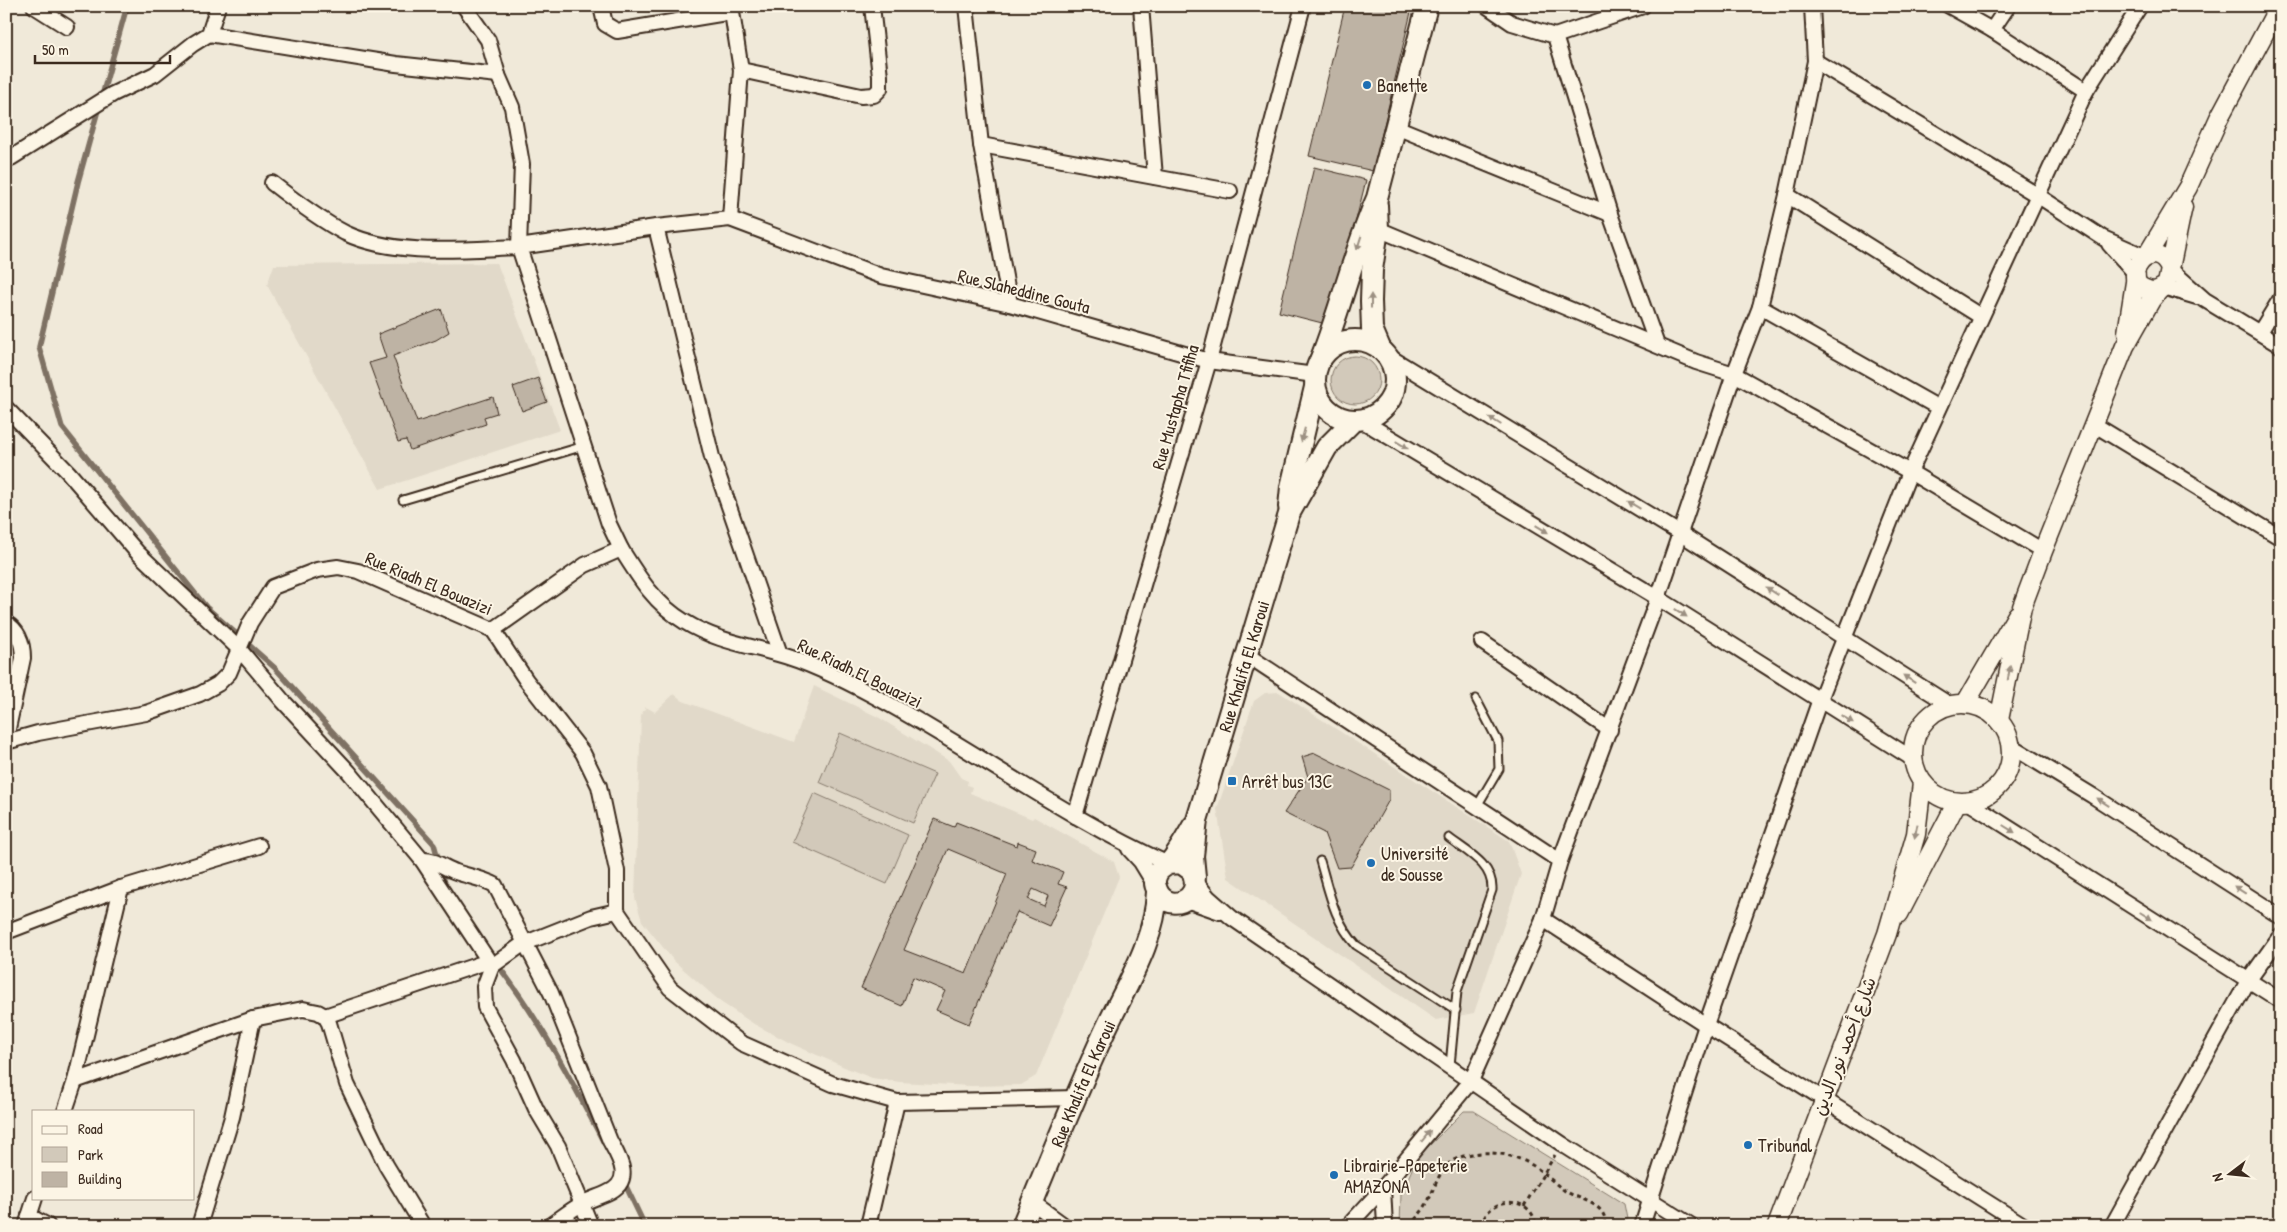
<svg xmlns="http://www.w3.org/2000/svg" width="2287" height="1232" font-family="'Patrick Hand','Playpen Sans Arabic',sans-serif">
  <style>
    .built { fill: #e1d9c9 }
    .green { fill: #d2c9ba; stroke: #867a6c }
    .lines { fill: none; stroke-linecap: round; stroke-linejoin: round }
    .stream { stroke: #7e7163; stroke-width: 5.5 }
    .building { fill: #beb3a4; stroke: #3b2a1e; fill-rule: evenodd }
    .service-casing { stroke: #3b2a1e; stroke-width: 11 }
    .minor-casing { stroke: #3b2a1e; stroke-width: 18 }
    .tertiary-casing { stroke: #3b2a1e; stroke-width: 21 }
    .secondary-casing { stroke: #3b2a1e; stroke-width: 24 }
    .path { stroke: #3b2a1e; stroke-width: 3; stroke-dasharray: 4 4; stroke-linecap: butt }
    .service { stroke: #fcf5e5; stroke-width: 7 }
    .minor { stroke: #fcf5e5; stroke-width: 14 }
    .tertiary { stroke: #fcf5e5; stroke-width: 18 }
    .secondary { stroke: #fcf5e5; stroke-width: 20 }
    .oneway { fill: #9c9082 }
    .poi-dot { fill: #1f6fb2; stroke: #fcf5e5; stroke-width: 2 }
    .labels { text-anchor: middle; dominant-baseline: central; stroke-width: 4; stroke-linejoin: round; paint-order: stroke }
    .poi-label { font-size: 18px; fill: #3b2a1e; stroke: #fcf5e5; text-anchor: start }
    .street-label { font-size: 18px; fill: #3b2a1e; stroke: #fcf5e5 }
  </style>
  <rect width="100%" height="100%" fill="#f0e9d9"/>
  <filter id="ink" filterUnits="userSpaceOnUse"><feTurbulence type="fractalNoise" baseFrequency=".02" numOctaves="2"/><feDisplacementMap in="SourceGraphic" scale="10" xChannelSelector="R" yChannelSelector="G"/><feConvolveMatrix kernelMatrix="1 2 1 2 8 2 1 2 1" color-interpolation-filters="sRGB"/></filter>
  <g filter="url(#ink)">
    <g class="built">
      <polygon points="497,263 560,430 380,489 267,285 274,265"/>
      <polygon points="814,686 878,717 949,761 961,778 968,781 967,785 972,787 970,793 1032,819 1034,817 1114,862 1119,877 1036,1076 1021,1085 970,1086 900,1082 872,1078 849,1069 792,1044 754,1024 722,1003 674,961 642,921 635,898 641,715 646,707 655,712 674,694 683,701 794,742"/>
      <polygon points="1279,692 1509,841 1521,874 1474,1013 1436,1020 1228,878 1217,809 1254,701 1265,693"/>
    </g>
    <g class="green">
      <circle cx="1355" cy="380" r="24"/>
      <polygon points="840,733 935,774 913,823 819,782"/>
      <polygon points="814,793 908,835 887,884 792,842"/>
      <polygon points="1464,1111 1474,1111 1624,1204 1627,1219 1625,1226 1400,1226 1401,1194 1417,1158"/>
    </g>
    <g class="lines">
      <g class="stream">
        <polyline points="127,6 78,182 39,347 62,427 206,607 275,668 434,844 446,887"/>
        <path d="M 496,963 C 539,1018 572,1081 604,1143"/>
        <polyline points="623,1180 645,1226"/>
      </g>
    </g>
    <g class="building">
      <polygon points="1345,6 1412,8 1373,171 1309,156"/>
      <polygon points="1314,167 1366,180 1330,325 1279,312"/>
      <polygon points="441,309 449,332 436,340 393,356 417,422 493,397 497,413 484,417 486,424 410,450 406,440 398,442 369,363 386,358 378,334"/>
      <polygon points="538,378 547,402 522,411 513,387"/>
      <polygon points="1315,753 1389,790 1389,800 1351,867 1337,868 1324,833 1284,813 1308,777 1302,757"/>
      <path d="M 934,819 L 954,827 L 956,822 L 1017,846 L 1018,842 L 1036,849 L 1032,860 L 1063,872 L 1058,884 L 1067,887 L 1049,926 L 1017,912 L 969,1024 L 936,1010 L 945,991 L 913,977 L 902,1006 L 861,988 ZM 948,849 L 1007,874 L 966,974 L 904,950 ZM 1033,889 L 1048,896 L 1044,906 L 1028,899 Z"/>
    </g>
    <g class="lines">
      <defs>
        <g id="service">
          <polyline points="403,500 584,446"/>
          <polyline points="1476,699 1498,741 1499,769 1477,806"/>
          <path d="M 1449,838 C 1467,852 1493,864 1492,890 L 1457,991 L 1450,1066"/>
          <path d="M 1320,861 C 1329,891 1334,921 1356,945 L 1456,1010"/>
        </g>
        <g id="minor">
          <polyline points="34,6 67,27"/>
          <polyline points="601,6 605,24 617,31 732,12"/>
          <polyline points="966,6 981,145 1010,304"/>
          <polyline points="1141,6 1155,177"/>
          <polyline points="1487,6 1512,23 1555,36 1610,214 1657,345"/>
          <polyline points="1812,6 1815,61 1787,195 1760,307 1734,374 1910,472 2043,551"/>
          <polyline points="1949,6 1992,30"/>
          <polyline points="209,34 396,64 498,75"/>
          <polyline points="1555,36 1643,6"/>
          <polyline points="1815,61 2037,195 2103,238 2146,257"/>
          <polyline points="741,70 861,96 874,95 880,89 880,76 872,6"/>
          <polyline points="2086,91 2140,6"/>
          <polyline points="1396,127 1610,214"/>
          <polyline points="981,145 1230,191"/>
          <polyline points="6,161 113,94 155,74 193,44 209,34 218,6"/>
          <path d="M 272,183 C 295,201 320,220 345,233 C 396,257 464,249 519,247 L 522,164 L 512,107 L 498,75 L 488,40 L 464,6"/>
          <polyline points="1787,195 1980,316"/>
          <polyline points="730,219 881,276 1010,304 1209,361 1315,375"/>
          <polyline points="656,227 712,457 780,654"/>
          <polyline points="1378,229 1696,362 1734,374 1658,598 1560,861 1543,919 1706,1025 2025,1226"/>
          <polyline points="2109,244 2135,273"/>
          <polyline points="2170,269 2205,300 2281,346"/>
          <polyline points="2163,287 2197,297"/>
          <polyline points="1760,307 1939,408"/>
          <polyline points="2260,332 2281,298"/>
          <polyline points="1388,356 1681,534 1950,705"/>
          <polyline points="6,408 68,472 137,552 239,649 283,701 349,772 422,860 492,966 523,944 591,917 617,911"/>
          <polyline points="1361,420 1658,598 1913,759"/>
          <polyline points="2095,425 2281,538"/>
          <polyline points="621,549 609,524 519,247 656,227 730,219 741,70 731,6"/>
          <path d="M 6,623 C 19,631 23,644 23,658 L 6,738"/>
          <polyline points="493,630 526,680 583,753 599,786 617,871 617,911 670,988 741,1043 833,1084 897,1102 1076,1098"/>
          <polyline points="1482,642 1610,730"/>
          <polyline points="1247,655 1560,861"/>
          <path d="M 6,742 L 38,733 L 146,713 L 200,694 L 218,684 L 229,673 L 250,623 L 273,587 L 317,570 L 338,567 L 358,571 L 493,630 L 585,565 L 621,549 C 639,578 655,604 685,622 C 714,640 746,645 778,654 C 809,662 850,683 878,698 C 976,751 1066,818 1168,864"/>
          <polyline points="2011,746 2093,796 2281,917"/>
          <polyline points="1968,802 2281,1001"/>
          <polyline points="1075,816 1209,361 1303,6"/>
          <polyline points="1129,849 1141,862 1155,885"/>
          <path d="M 422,860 C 435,859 444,868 456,872 C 470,877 482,878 495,885 L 551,993 L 610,1141 C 620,1159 634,1181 607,1193 C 599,1197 590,1199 582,1204 C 570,1210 560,1219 549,1226"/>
          <polyline points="1195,881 1208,897 1232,918 1562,1144 1692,1226"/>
          <polyline points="1186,900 1220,912"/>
          <polyline points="6,932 121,888 259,846"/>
          <polyline points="492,966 484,987 485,1007 514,1060 536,1109 558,1146 591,1226"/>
          <polyline points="325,1016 489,961"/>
          <polyline points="75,1081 253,1019 303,1009 318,1012 325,1016 329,1023 347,1084 386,1165 423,1226"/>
          <polyline points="65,1111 75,1081 121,888"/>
          <polyline points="1383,1188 1385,1226"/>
          <polyline points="1032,1202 1065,1226"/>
          <polyline points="29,1216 48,1226"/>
          <polyline points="26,1226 35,1198"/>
          <polyline points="199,1226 232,1117 253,1019"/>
          <polyline points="868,1226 897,1102"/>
          <polyline points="1348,1226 1383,1188 1471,1081 1543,919"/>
          <polyline points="1642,1226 1706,1025 1819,702 1910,472 2086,91 1992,30 2008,6"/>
          <polyline points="2112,1226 2248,981 2281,935"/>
        </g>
        <g id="tertiary">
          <polyline points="2146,257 2188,187 2219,118 2279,6"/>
          <path d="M 2170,269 C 2153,232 2115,281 2148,290 C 2154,292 2161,290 2166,285 C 2168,282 2180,218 2183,207"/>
          <polyline points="2127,333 2136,276"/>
          <circle cx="1962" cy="753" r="49"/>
          <polyline points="1965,704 2017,615"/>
          <polyline points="1999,720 2022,607 2043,551 2125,346 2151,300 2161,288"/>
          <polyline points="1899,914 1957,802"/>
          <polyline points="1777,1226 1887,934 1916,834 1922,783"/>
        </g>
        <g id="secondary">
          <polyline points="1377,205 1378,229 1372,270 1371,301 1372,329 1380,348"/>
          <circle cx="1355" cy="380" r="40"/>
          <path d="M 1321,358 C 1342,305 1354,250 1377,198 L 1427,6"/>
          <polyline points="1289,507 1291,487 1315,387"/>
          <path d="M 1168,864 L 1181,863 L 1192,871 C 1206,903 1163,915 1156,887 C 1154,883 1155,877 1158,872 C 1161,868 1166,866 1170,862 C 1179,851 1186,838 1193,826"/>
          <path id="s1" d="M 1195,877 L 1193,856 L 1197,820 L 1289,514 L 1327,447 L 1353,421"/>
          <path id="s2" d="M 1022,1226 C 1049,1161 1075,1096 1104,1033 C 1125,987 1155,943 1157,892"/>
        </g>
      </defs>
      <use href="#service" class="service-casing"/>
      <use href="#minor" class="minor-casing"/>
      <use href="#tertiary" class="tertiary-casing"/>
      <use href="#secondary" class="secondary-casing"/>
      <g class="path">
        <polyline points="1524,1206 1555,1155"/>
        <path d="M 1410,1226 C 1415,1219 1422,1212 1426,1205 C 1436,1188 1438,1166 1458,1158 C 1481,1149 1510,1152 1532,1165 C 1544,1172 1554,1183 1565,1191 C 1581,1201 1606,1202 1606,1226"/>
        <path d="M 1482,1226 C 1486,1195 1533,1194 1536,1226"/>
      </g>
      <use href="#service" class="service"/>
      <use href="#minor" class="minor"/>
      <use href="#tertiary" class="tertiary"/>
      <use href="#secondary" class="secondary"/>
    </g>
    <defs><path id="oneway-solid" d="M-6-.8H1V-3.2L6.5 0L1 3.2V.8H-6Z" transform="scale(1.25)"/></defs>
    <g class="oneway">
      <use href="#oneway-solid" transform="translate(1359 243) rotate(108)"/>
      <use href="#oneway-solid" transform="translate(1371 301) rotate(-90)"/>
      <use href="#oneway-solid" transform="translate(1495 421) rotate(-148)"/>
      <use href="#oneway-solid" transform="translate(1303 435) rotate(105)"/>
      <use href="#oneway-solid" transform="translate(1402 445) rotate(31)"/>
      <use href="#oneway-solid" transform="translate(1634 505) rotate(-149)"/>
      <use href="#oneway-solid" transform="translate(1542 529) rotate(31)"/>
      <use href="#oneway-solid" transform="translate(1772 591) rotate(-147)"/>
      <use href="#oneway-solid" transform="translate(1681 613) rotate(33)"/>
      <use href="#oneway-solid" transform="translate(2009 673) rotate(-80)"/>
      <use href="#oneway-solid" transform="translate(1909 679) rotate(-147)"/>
      <use href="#oneway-solid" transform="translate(1847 719) rotate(31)"/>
      <use href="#oneway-solid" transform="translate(2103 802) rotate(-147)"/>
      <use href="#oneway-solid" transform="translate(2009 829) rotate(32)"/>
      <use href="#oneway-solid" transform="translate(1916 831) rotate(102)"/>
      <use href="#oneway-solid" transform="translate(2240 890) rotate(-147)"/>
      <use href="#oneway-solid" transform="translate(2146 916) rotate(32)"/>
      <use href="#oneway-solid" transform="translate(1426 1136) rotate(-51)"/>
    </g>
  </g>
  <g class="poi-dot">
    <circle cx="1367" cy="85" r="5"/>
    <rect x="1227" y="776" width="10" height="10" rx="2.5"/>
    <circle cx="1371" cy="863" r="5"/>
    <circle cx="1748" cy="1145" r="5"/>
    <circle cx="1334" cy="1175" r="5"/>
  </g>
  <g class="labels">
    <g class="poi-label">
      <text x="1377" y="85">Banette</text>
      <text x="1242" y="781">Arrêt bus 13C</text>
      <text x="1381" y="853">Université<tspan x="1381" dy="21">de Sousse</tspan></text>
      <text x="1758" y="1145">Tribunal</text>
      <text x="1344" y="1165">Librairie-Papeterie<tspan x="1344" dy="21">AMAZONA</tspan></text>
    </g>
    <g class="street-label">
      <text transform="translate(1024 291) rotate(14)">Rue Slaheddine Gouta</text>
      <text transform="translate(1175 407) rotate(-74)">Rue Mustapha Tfifiha</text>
      <text transform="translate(429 583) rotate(23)">Rue Riadh El Bouazizi</text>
      <text stroke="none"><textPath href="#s1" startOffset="218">Rue Khalifa El Karoui</textPath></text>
      <text transform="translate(860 673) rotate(26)">Rue Riadh El Bouazizi</text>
      <text transform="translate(1844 1046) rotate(-69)">شارع أحمد نور الدين</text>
      <text stroke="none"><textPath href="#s2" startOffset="155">Rue Khalifa El Karoui</textPath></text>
    </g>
  </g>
  <rect width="2287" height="1232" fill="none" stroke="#fcf5e5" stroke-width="25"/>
  <rect x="12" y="12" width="2262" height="1207" fill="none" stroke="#3b2a1e" stroke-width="2" filter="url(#ink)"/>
  <rect x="32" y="1110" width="162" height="90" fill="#fcf5e5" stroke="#afa495"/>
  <rect x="42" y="1126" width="25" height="8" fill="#fcf5e5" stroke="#afa495"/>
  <text x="78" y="1134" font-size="15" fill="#3b2a1e">Road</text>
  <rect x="42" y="1147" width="25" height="15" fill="#d2c9ba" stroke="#afa495"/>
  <text x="78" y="1160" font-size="15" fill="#3b2a1e">Park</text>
  <rect x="42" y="1172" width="25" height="15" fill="#beb3a4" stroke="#afa495"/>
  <text x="78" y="1184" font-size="15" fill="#3b2a1e">Building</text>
  <g transform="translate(2230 1174) rotate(254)" stroke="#fcf5e5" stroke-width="4" paint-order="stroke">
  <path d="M0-4L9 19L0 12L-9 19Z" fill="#3b2a1e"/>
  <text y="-8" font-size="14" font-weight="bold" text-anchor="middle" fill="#3b2a1e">N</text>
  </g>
  <path d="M35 55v8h135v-8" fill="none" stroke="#3b2a1e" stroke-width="2.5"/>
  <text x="42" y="55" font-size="15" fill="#3b2a1e" stroke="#fcf5e5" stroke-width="4" paint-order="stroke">50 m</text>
</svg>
